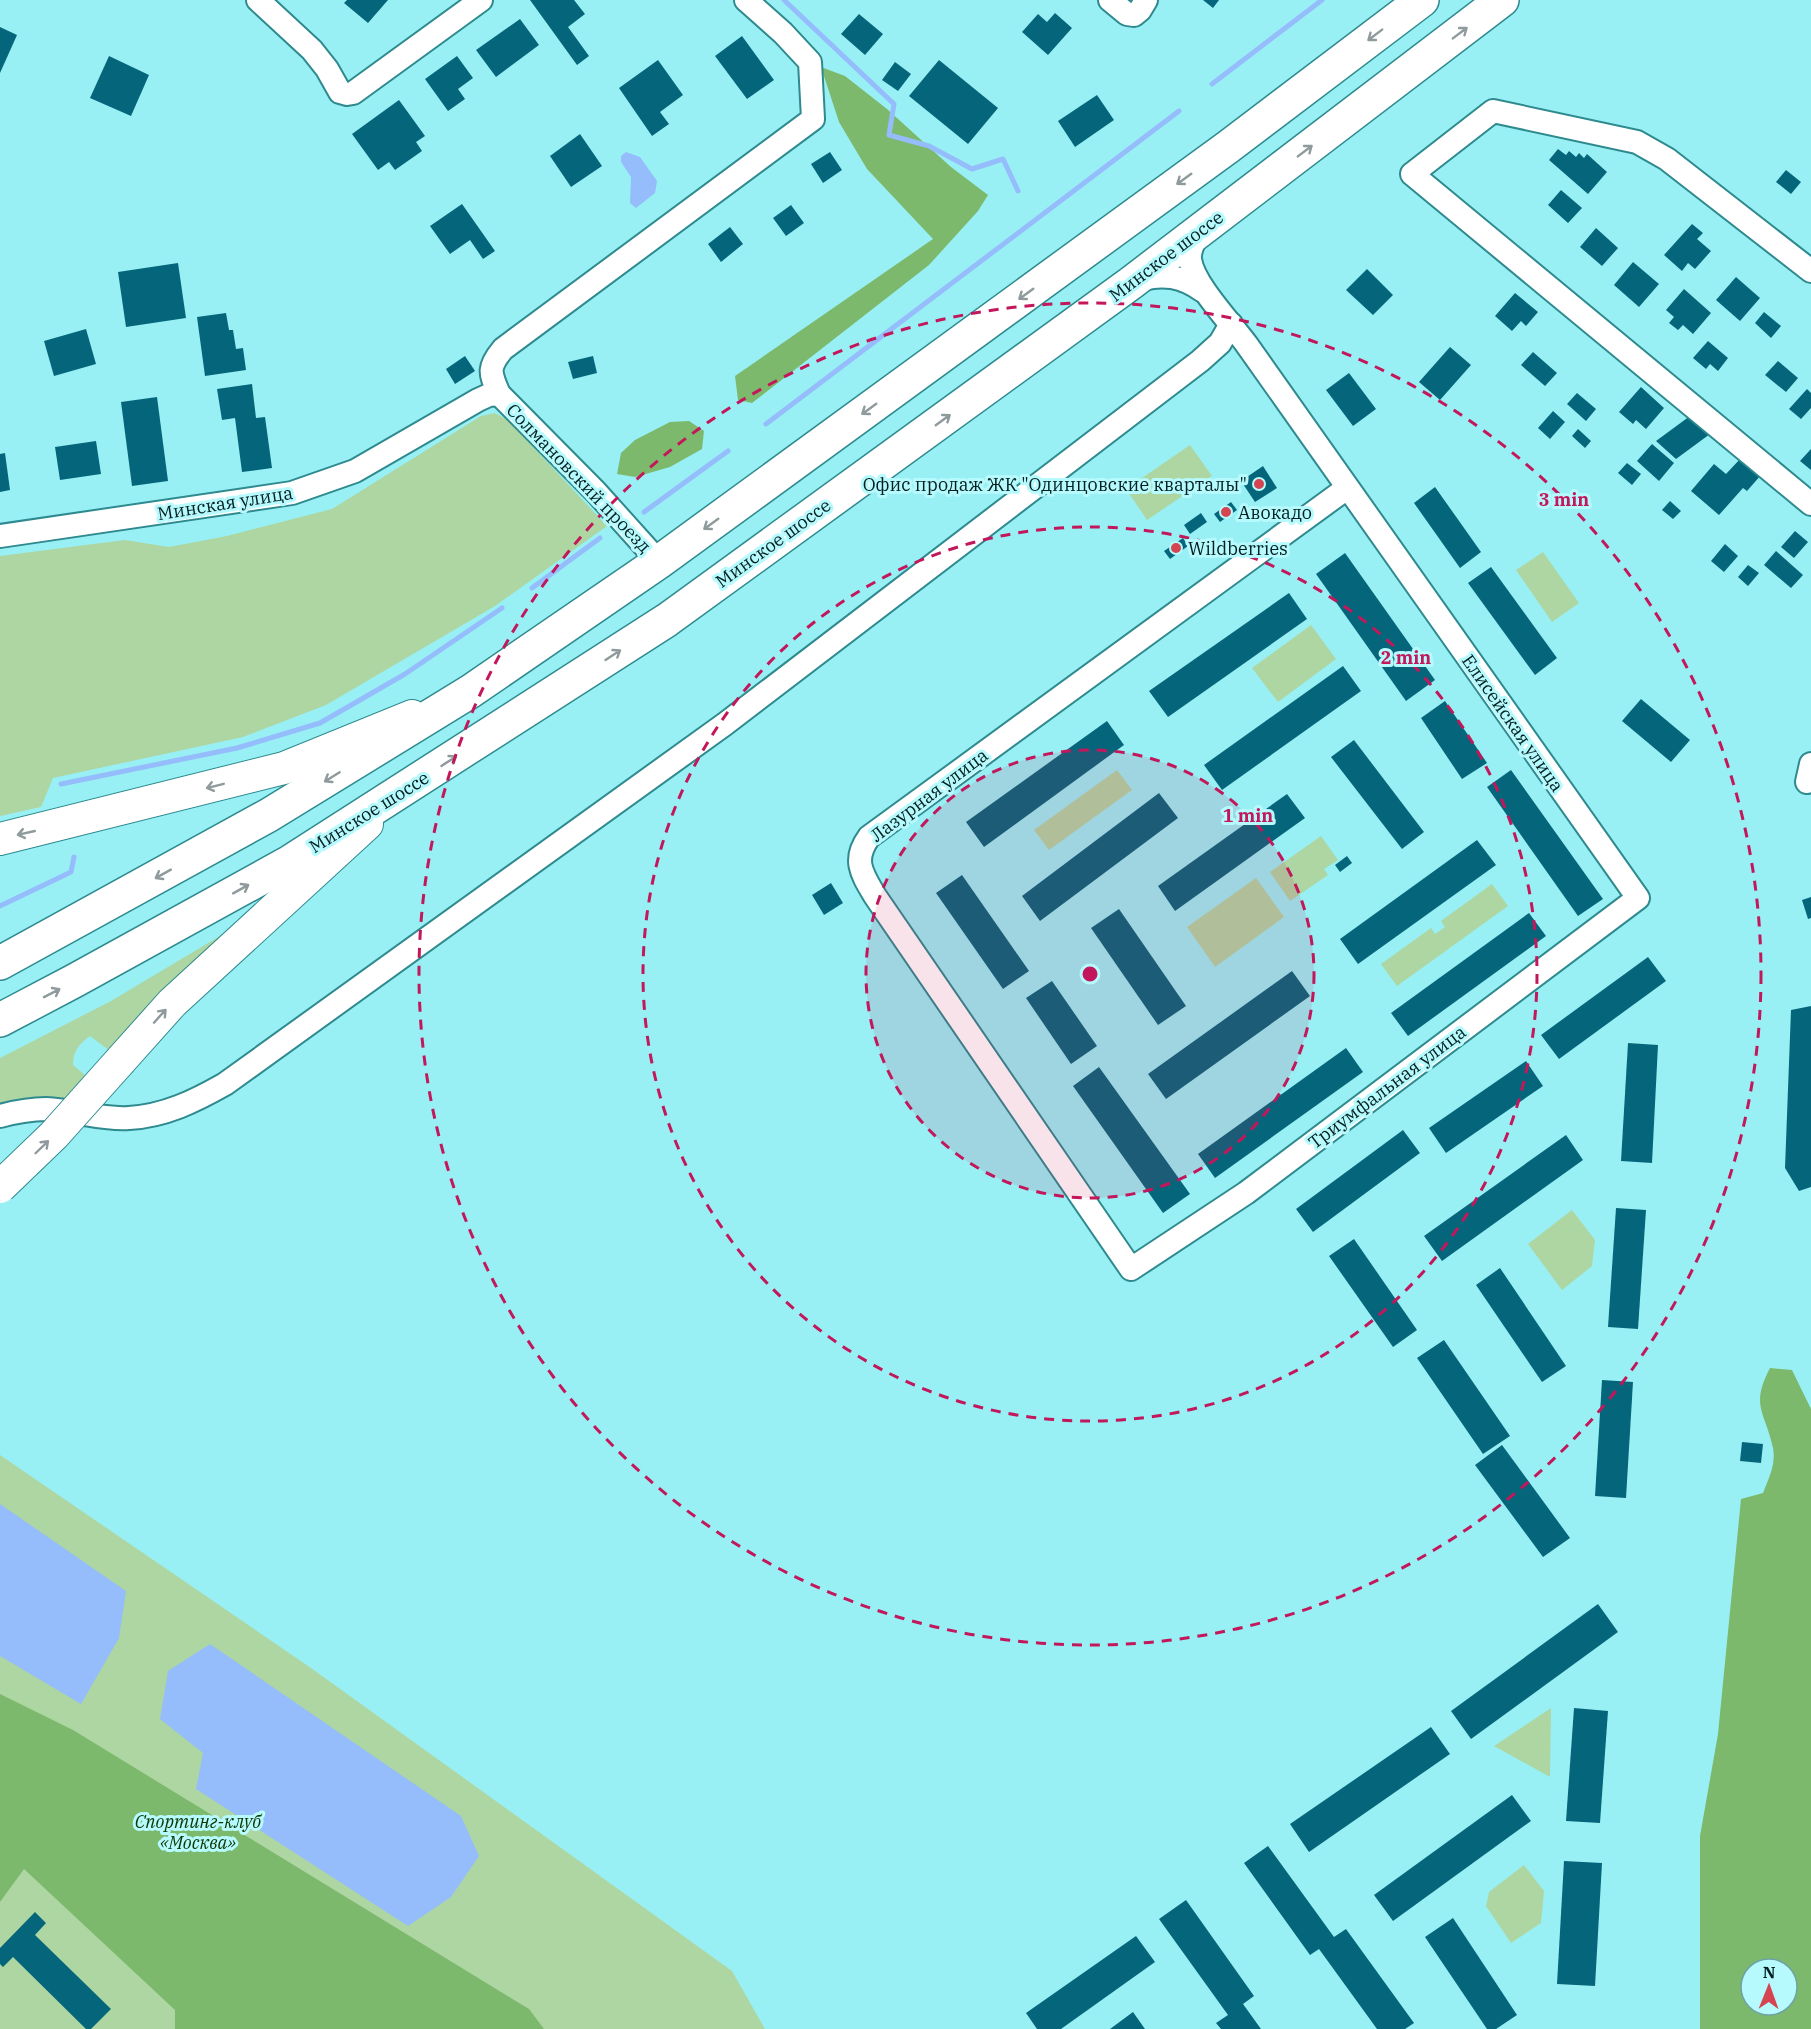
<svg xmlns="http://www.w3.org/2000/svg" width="1811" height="2029" font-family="'IBM Plex Serif',serif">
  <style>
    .green { fill: #add6a2 }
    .forest { fill: #7cb96c; fill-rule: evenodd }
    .water { fill: #95bcfb }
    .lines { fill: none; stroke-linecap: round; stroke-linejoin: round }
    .stream { stroke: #95bcfb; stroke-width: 5 }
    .building { fill: #05667b }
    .street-casing { stroke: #2e8a8e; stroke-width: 26 }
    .secondary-casing { stroke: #2e8a8e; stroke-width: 34 }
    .highway-casing { stroke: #2e8a8e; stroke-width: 36 }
    .street { stroke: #fff; stroke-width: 22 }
    .secondary { stroke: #fff; stroke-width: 32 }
    .highway { stroke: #fff; stroke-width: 33 }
    .secondary-bridge-casing { stroke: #2e8a8e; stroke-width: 34; stroke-linecap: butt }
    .secondary-bridge { stroke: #fff; stroke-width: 32 }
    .oneway { stroke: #8e9a9b }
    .ring { fill: none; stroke: #c2185b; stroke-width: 3; stroke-dasharray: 10 8 }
    .poi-dot { fill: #d44451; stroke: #b6fafd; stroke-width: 2 }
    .labels { text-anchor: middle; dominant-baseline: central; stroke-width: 6; stroke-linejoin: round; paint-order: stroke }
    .street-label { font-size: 18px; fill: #031f20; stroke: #b6fafd }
    .poi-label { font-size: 18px; fill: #031f20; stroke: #b6fafd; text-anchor: start }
    .park-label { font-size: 18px; font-style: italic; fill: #0d3600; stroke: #b6fafd }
    .centre { fill: #c2185b; stroke: #b6fafd; stroke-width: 3 }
    .ring-label { font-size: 18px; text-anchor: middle; font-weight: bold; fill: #c2185b; stroke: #b6fafd; stroke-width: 6; stroke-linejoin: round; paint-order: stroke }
  </style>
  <rect width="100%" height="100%" fill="#99f0f4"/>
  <g class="green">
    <polygon points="495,413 508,420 607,526 495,606 326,705 243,737 53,778 41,807 0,816 0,556 125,540 169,547 227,536 332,509 481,416"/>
    <polygon points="1190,445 1212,476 1147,520 1126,489"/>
    <polygon points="1543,552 1579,603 1552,622 1516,570"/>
    <polygon points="1311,625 1336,659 1278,702 1252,668"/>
    <polygon points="1117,770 1132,790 1049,850 1034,830"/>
    <polygon points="1321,836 1338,860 1324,869 1328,875 1290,901 1270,872"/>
    <polygon points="1256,878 1284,917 1215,967 1187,927"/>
    <polygon points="1492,884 1508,906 1397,986 1381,964 1431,928 1435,934 1445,927 1441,921"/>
    <path d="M 235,927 L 110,1051 L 90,1036 C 79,1044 73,1051 73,1065 L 86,1076 L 63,1103 C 42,1100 21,1097 0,1103 L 0,1058 L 111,1001 Z"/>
    <polygon points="1572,1210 1595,1240 1592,1266 1562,1290 1528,1244"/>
    <polygon points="0,1455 311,1668 732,1971 765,2029 0,2029"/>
    <polygon points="1551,1708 1550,1777 1494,1746"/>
    <polygon points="1524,1865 1544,1891 1541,1923 1511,1943 1486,1906 1489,1892"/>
  </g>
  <g class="forest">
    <polygon points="821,67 845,76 887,109 951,167 988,195 978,211 929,265 752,403 738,400 735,376 933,239 867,169 839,122"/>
    <polygon points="689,421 704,431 702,449 670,467 635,477 617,474 621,453 635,440 670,422"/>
    <path d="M 1770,1368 L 1792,1370 L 1811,1409 L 1811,2029 L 1700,2029 L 1700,1836 L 1718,1734 L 1741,1499 L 1763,1493 C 1769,1478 1776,1464 1773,1448 C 1765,1411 1750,1406 1770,1368 ZM 1751,1969 L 1787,1969 L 1787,2005 L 1751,2005 Z"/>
    <polygon points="0,1694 73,1730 529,2009 544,2029 175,2029 175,2010 24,1869 0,1902"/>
  </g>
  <g class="water">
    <polygon points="626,152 640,157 657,181 655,193 636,208 630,203 631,177 621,162 621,156"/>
    <polygon points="0,1504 126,1591 119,1638 81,1704 0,1656"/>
    <polygon points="210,1644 461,1816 479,1856 451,1897 408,1926 196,1789 203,1753 160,1719 168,1671"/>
  </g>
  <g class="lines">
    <g class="stream">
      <polyline points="784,0 894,104 889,135 929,146 972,169 1003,159 1018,191"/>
      <polyline points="1212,84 1322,0"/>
      <polyline points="766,424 1179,111"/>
      <polyline points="644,512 728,451"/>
      <polyline points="532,588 600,538"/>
      <polyline points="61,784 237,748 320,723 405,674 502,608"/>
      <polyline points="0,906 71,872 74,857"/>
    </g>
  </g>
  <g class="building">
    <polygon points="347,0 388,0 368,23 344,3"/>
    <polygon points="530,0 574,0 585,14 568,27 589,56 577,65"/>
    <polygon points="1203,0 1219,0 1213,8"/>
    <polygon points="1055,13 1072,28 1048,55 1022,32 1038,14 1047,22"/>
    <polygon points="859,14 883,34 865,55 841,34"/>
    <polygon points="520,19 539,45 496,77 476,50"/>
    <polygon points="0,27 17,35 0,73"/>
    <polygon points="742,36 774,80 747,99 715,56"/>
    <polygon points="109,56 149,75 131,116 90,98"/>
    <polygon points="457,56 473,78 458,89 465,99 448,111 425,79"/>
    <polygon points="658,60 683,95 660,112 669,124 652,136 619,88"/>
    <polygon points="939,60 998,108 968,144 909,96"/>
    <polygon points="895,62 911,74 898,91 882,80"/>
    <polygon points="1097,95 1114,120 1075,147 1058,121"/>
    <polygon points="399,100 425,136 416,142 422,151 395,170 389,162 378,170 352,134"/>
    <polygon points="580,134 602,166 571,187 550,156"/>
    <polygon points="1558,149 1566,155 1569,151 1576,157 1579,153 1584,158 1587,154 1607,172 1588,194 1549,160"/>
    <polygon points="830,152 842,170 823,183 811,164"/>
    <polygon points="1786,170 1801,182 1791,194 1776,182"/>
    <polygon points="1561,190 1582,208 1568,223 1548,205"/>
    <polygon points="462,204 495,251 483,259 470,240 450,254 430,226"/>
    <polygon points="791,205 804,223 786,236 773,218"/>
    <polygon points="1692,224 1703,233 1697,239 1711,251 1695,269 1688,263 1682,271 1664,255"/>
    <polygon points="730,227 743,244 721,262 708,244"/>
    <polygon points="1596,228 1618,248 1602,266 1580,247"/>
    <polygon points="1633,262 1659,284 1639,307 1614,285"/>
    <polygon points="178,263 186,318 126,327 118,272"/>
    <polygon points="1367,269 1393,295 1373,315 1346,290"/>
    <polygon points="1736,277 1760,298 1740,321 1716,300"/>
    <polygon points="1684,289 1711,313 1693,334 1683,325 1678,330 1669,323 1674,317 1666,310"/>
    <polygon points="1515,293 1538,312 1526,326 1521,321 1512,331 1495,316"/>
    <polygon points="1764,312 1781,326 1771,338 1755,323"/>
    <polygon points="226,313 229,330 233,330 236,349 243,348 246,370 205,376 197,317"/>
    <polygon points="86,329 96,364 54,376 44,341"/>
    <polygon points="1708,341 1728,358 1718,371 1710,364 1706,369 1693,358"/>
    <polygon points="1450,347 1471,365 1440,400 1419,382"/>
    <polygon points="1533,352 1557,373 1545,386 1521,365"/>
    <polygon points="465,356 475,371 455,384 446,369"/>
    <polygon points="593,356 597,373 573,379 568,362"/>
    <polygon points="1778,361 1798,378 1786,392 1765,375"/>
    <polygon points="1349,373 1376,409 1353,426 1326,390"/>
    <polygon points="252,384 256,418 265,417 272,468 242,472 235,418 222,420 217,389"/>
    <polygon points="1641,387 1664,408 1646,429 1636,420 1633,424 1619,412"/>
    <polygon points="1807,389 1811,393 1811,408 1801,419 1789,409"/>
    <polygon points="1577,393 1596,409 1586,421 1567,404"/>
    <polygon points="157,397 168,481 132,486 121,402"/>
    <polygon points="1553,411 1565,422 1550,439 1538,428"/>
    <polygon points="1690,416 1710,434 1676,459 1656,441"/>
    <polygon points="1578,429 1591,441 1585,448 1572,436"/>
    <polygon points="96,441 101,474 60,480 55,447"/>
    <polygon points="1652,444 1674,463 1659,481 1637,461"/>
    <polygon points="1811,449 1811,470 1800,461"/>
    <polygon points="5,453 10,490 0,492 0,454"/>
    <polygon points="1741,458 1761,475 1747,491 1743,488 1719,515 1691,491 1714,464 1726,474"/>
    <polygon points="1627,463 1641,474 1632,485 1618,473"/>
    <polygon points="1263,466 1277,488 1255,502 1241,481"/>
    <polygon points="1435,487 1481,552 1460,568 1414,503"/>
    <polygon points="1670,501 1681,511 1673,519 1662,510"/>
    <polygon points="1231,502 1237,510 1220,522 1214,514"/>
    <polygon points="1201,513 1207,522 1190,534 1184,525"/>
    <polygon points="1795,531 1808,542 1794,558 1781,547"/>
    <polygon points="1183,538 1188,546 1170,559 1164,551"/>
    <polygon points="1725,544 1738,556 1724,572 1711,561"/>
    <polygon points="1776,551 1803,575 1791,588 1764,565"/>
    <polygon points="1345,553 1435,680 1406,701 1316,574"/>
    <polygon points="1748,565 1759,573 1748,586 1738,577"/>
    <polygon points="1491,567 1557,658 1535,675 1468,583"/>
    <polygon points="1289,593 1307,619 1168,717 1149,691"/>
    <polygon points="1343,666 1361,691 1222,790 1204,765"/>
    <polygon points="1641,699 1690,740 1671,762 1622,721"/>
    <polygon points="1445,701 1487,763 1462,779 1421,718"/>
    <polygon points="1107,721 1124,745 984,847 966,822"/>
    <polygon points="1354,740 1424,832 1402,849 1331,757"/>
    <polygon points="1511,770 1603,899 1578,916 1487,787"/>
    <polygon points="1159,793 1178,818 1040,921 1022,896"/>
    <polygon points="1287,794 1305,818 1175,911 1158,886"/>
    <polygon points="1477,840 1496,865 1358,964 1340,939"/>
    <polygon points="1347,856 1352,863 1340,872 1335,865"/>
    <polygon points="962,875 1029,971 1003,989 936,893"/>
    <polygon points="831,883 843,903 824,915 812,895"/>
    <polygon points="1811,897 1811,918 1808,919 1802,900"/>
    <polygon points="1119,909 1186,1006 1158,1025 1091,928"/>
    <polygon points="1529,913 1546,936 1408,1036 1391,1013"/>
    <polygon points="1648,957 1666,981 1559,1059 1541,1035"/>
    <polygon points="1292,971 1310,996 1166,1099 1148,1074"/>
    <polygon points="1052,981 1097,1046 1071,1064 1026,998"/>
    <polygon points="1811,1006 1811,1187 1799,1191 1785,1168 1791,1010"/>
    <polygon points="1628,1043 1658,1045 1652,1163 1621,1161"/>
    <polygon points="1346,1048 1363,1072 1215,1178 1198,1154"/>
    <polygon points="1526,1061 1543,1086 1446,1153 1429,1128"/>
    <polygon points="1099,1067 1190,1194 1163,1213 1073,1086"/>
    <polygon points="1403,1130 1420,1153 1313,1232 1296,1209"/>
    <polygon points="1566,1135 1583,1160 1442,1261 1424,1236"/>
    <polygon points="1616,1208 1646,1210 1638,1329 1608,1327"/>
    <polygon points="1354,1239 1417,1330 1393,1347 1329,1256"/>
    <polygon points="1500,1268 1566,1366 1542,1382 1476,1285"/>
    <polygon points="1444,1340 1510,1436 1483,1454 1417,1358"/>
    <polygon points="1602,1380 1633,1382 1626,1498 1595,1496"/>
    <polygon points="1742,1442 1763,1444 1761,1463 1740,1461"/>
    <polygon points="1502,1445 1570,1538 1543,1557 1475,1465"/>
    <polygon points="1598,1604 1618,1632 1471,1739 1451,1711"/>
    <polygon points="1574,1708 1608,1711 1600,1823 1566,1821"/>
    <polygon points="1431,1727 1450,1754 1309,1852 1290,1824"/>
    <polygon points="1512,1795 1531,1821 1393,1921 1374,1895"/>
    <polygon points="1268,1846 1334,1937 1346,1929 1414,2023 1405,2029 1377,2029 1319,1949 1310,1955 1244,1863"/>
    <polygon points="1564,1861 1602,1863 1595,1986 1557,1984"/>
    <polygon points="1186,1900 1254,1996 1243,2004 1261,2029 1221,2029 1216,2023 1228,2015 1159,1919"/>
    <polygon points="35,1912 46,1923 35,1935 111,2009 91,2029 86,2029 13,1957 3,1967 0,1964 0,1948"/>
    <polygon points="1453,1918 1517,2015 1496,2029 1487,2029 1425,1937"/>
    <polygon points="1136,1936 1155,1962 1061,2029 1037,2029 1026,2013"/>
    <polygon points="1133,2012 1145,2029 1110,2029"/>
  </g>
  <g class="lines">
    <defs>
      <g id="street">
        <polyline points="258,0 312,50 327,69 340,92 347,94 353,93 481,0"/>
        <polyline points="1110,0 1127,14 1134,15 1140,10 1146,0"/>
        <path d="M 1199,232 C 1195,240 1189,249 1190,259 C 1193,284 1231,323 1247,345 L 1638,898 L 1246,1193 L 1131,1269 L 875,896 C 862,874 852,860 869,837 L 1347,488"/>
        <polyline points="1811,271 1667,159 1637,142 1493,111 1412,174 1811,504"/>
        <path d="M 1139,280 C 1163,273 1182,276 1203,291"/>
        <polyline points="0,536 292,493 355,471 478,400 489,395 499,394"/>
        <path d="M 659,562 L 596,492 L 499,394 C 490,373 487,368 503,349 L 813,119 L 810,62 L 783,33 L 746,0"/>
        <polyline points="1807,782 1811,764"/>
        <path d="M 0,1116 C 15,1112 30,1109 46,1109 C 74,1110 102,1120 129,1118 C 165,1116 195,1101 225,1084 L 725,724 L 1200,361 L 1220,343 L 1231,324"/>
      </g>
      <g id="secondary">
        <polyline points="0,839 284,768 412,716"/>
        <polyline points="121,1060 172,1003 367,824"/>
      </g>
      <g id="highway">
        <polyline points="0,963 269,815 471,691 659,562 1228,147 1422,0"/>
        <polyline points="0,1020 74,981 290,862 667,620 1131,283 1502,0"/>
      </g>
    </defs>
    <use href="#street" class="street-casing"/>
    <use href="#secondary" class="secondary-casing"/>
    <use href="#highway" class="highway-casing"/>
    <use href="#street" class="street"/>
    <use href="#secondary" class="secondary"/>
    <use href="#highway" class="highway"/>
    <defs>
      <polyline id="secondary-bridge" points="0,1187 54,1135 121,1060"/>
    </defs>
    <use href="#secondary-bridge" class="secondary-bridge-casing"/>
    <use href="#secondary-bridge" class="secondary-bridge"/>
  </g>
  <defs><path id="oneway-shaft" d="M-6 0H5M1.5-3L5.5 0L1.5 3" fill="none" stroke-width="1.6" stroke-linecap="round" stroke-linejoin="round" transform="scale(1.5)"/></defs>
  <g class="oneway">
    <use href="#oneway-shaft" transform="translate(1460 33) rotate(-37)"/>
    <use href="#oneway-shaft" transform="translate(1375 35) rotate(143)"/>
    <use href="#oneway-shaft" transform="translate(1305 151) rotate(-37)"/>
    <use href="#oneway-shaft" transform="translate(1184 179) rotate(144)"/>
    <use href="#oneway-shaft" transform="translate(1026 294) rotate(144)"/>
    <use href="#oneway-shaft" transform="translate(869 409) rotate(144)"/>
    <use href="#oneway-shaft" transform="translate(943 420) rotate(-36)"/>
    <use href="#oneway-shaft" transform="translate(711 524) rotate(144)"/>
    <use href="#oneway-shaft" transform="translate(613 655) rotate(-33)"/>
    <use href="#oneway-shaft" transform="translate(449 761) rotate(-33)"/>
    <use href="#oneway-shaft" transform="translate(332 777) rotate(148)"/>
    <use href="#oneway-shaft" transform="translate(215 786) rotate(166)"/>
    <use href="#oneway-shaft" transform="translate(26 833) rotate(167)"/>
    <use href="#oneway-shaft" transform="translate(163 874) rotate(151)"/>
    <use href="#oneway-shaft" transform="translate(241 889) rotate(-29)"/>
    <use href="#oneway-shaft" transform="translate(52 993) rotate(-27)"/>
    <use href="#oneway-shaft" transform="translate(160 1016) rotate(-48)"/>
    <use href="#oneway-shaft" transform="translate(42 1147) rotate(-44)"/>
  </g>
  <circle cx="1090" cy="974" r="224" fill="#c2185b" fill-opacity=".12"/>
  <g class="ring">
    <circle cx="1090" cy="974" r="224"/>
    <circle cx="1090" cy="974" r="447"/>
    <circle cx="1090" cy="974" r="671"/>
  </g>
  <g class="poi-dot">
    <circle cx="1259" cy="484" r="6"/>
    <circle cx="1226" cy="512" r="6"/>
    <circle cx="1176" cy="548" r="6"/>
  </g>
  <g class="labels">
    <g class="street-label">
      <text transform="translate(1166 256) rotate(-37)">Минское шоссе</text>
      <text transform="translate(579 478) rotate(46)">Солмановский проезд</text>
      <text transform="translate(225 503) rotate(-9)">Минская улица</text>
      <text transform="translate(773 543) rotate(-36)">Минское шоссе</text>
      <text transform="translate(1513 723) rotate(55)">Елисейская улица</text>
      <text transform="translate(929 795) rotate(-37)">Лазурная улица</text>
      <text transform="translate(369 812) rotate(-32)">Минское шоссе</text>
      <text transform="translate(1387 1087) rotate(-37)">Триумфальная улица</text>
    </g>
    <g class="poi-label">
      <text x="1247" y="484" text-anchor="end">Офис продаж ЖК "Одинцовские кварталы"</text>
      <text x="1238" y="512">Авокадо</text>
      <text x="1188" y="548">Wildberries</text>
    </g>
    <g class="park-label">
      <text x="198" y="1821">Спортинг-клуб<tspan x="198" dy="21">«Москва»</tspan></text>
    </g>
  </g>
  <circle cx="1090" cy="974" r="9" class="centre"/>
  <g class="ring-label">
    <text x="1564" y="506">3 min</text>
    <text x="1406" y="664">2 min</text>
    <text x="1248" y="822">1 min</text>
  </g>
  <g transform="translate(1769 1987) rotate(1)"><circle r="28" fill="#b6fafd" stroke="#6ea2a5" stroke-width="1.5"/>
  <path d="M0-4.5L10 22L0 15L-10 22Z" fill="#d44451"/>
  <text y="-9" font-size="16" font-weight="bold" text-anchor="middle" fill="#031f20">N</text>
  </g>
</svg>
